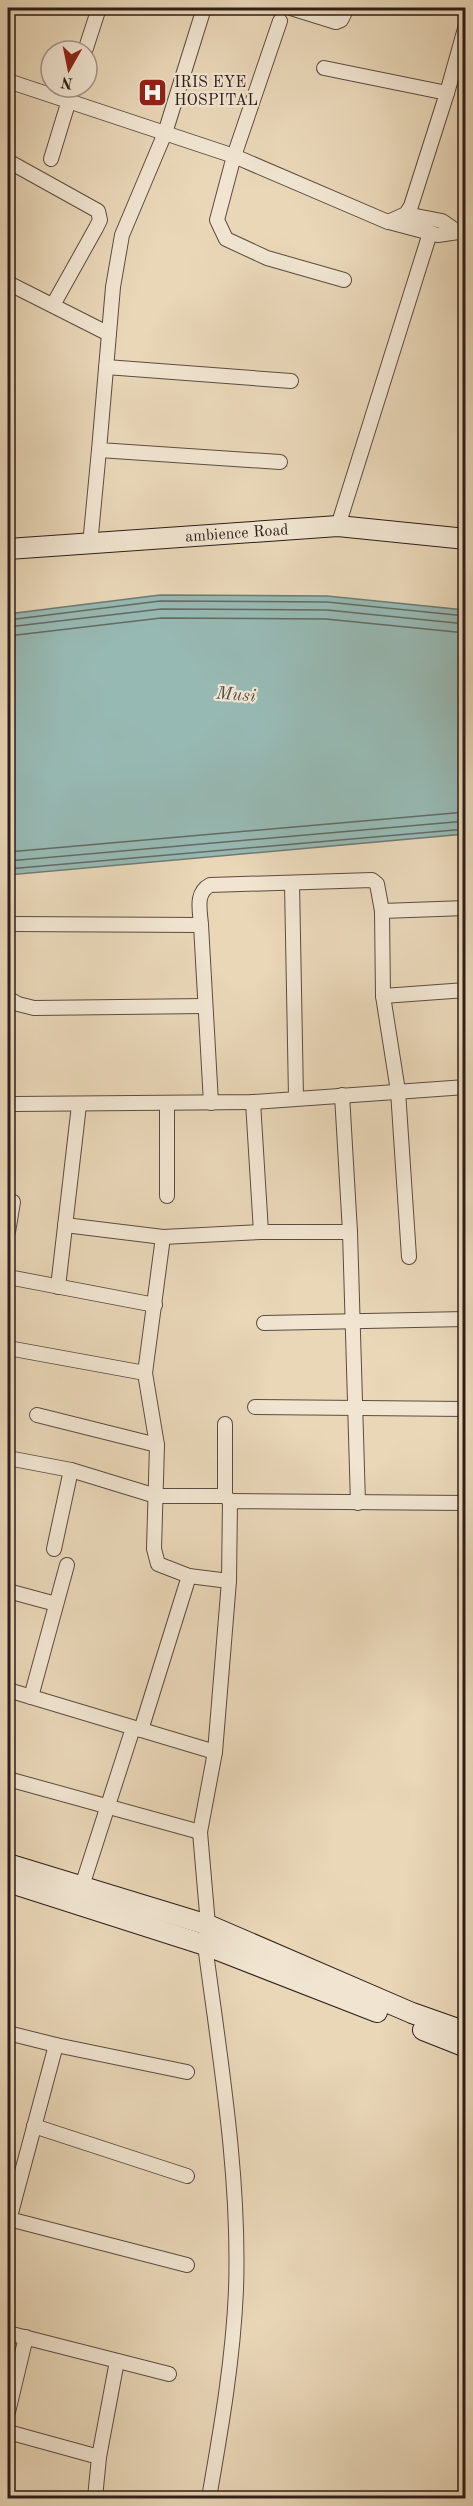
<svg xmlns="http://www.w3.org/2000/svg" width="473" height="2506" font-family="'Old Standard TT',serif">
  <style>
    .water { fill: #97b9b3; stroke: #6d7b75; stroke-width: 1.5 }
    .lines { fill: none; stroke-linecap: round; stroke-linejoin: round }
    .shore { stroke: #626b65; stroke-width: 1.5 }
    .street-casing { stroke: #5c4c3f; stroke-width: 16 }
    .secondary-casing { stroke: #2d1d17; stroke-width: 22 }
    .street { stroke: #f1e5d1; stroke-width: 14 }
    .secondary { stroke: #f1e5d1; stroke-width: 20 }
    .labels { text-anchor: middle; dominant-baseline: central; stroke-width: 4.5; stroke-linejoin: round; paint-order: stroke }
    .poi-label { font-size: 16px; fill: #2d1d17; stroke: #f1e5d1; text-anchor: start }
    .street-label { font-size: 16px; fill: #2d1d17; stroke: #f1e5d1 }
    .water-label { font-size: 18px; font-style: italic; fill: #4d4c46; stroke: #f1e5d1 }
  </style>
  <rect width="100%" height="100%" fill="#e9d7b8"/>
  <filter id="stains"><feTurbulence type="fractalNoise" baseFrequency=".00333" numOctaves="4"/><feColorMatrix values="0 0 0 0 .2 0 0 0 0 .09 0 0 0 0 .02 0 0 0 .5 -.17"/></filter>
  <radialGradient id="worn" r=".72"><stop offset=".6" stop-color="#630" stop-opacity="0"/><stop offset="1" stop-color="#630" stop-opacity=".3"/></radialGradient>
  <polygon class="water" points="160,595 327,596 465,610 465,834 8,875 8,614"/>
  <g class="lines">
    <g class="shore">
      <polyline points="8,620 160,601 327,602 466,616"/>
      <polyline points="8,627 161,609 327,610 466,624"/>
      <polyline points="8,636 161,618 326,619 466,633"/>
      <polyline points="8,852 466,812"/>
      <polyline points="8,861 466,821"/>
      <polyline points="8,869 466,829"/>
    </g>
    <defs>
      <g id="street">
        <polyline points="204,8 165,133 122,235 113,287 99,450 280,462"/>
        <polyline points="291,8 336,22 341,20 347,8"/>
        <polyline points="280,21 234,156 217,220 226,239 267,258 344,280"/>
        <polyline points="85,51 99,8"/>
        <polyline points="324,68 447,93"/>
        <polyline points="8,81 234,156 388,222 406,214 411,206 447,93 466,25"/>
        <polyline points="51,159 73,87"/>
        <polyline points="8,161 98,211 100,220 96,228 53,305"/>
        <polyline points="389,222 438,235 458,232 442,221 406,214"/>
        <polyline points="8,283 109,334"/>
        <polyline points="106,367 291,381"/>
        <polyline points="338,526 430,233"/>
        <polyline points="90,545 99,450"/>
        <polyline points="292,883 296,1097"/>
        <polyline points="382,911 466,908"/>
        <path d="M 8,924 L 201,925 C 200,910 195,893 210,885 L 372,880 L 377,884 L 382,911 L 383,996 L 398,1091 L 409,1257"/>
        <polyline points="201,925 211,1103"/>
        <polyline points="383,996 466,990"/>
        <polyline points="8,998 18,1004 34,1008 205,1006"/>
        <polyline points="342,1095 350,1232 358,1503"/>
        <polyline points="253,1102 261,1232"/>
        <polyline points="14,1104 253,1102 466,1087"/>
        <polyline points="167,1196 167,1103"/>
        <polyline points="65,1225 163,1237 261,1232 350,1232"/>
        <polyline points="8,1232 13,1202"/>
        <polyline points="163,1237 145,1373 157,1445 154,1549 158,1564 189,1576 229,1581"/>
        <polyline points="8,1277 155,1305"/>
        <polyline points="58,1287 79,1105"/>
        <polyline points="264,1323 466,1319"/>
        <polyline points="8,1348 145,1373"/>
        <polyline points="255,1407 466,1409"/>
        <polyline points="37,1415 157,1445"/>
        <polyline points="225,1424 225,1496 230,1501"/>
        <polyline points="8,1458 71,1470 156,1496 225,1496"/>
        <polyline points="54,1549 71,1470"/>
        <polyline points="8,1591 56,1604"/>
        <polyline points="8,1690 215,1752"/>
        <polyline points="31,1697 67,1565"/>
        <polyline points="141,1730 189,1576"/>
        <polyline points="8,1779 200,1832"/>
        <polyline points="82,1886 133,1728"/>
        <polyline points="8,2033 56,2045 187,2072"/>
        <polyline points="34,2126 187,2176"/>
        <polyline points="9,2219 187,2265"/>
        <polyline points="8,2224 56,2045"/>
        <polyline points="8,2333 169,2374"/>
        <polyline points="8,2412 26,2337"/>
        <polyline points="8,2432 99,2457"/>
        <polyline points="95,2498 99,2457 117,2361"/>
        <path d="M 209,2498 C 221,2429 233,2361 236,2290 C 240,2175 220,2059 205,1945 L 208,1925 L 200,1832 L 215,1752 L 229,1581 L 230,1501 L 466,1503"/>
      </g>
      <g id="secondary">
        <polyline points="8,549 338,526 466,539"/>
        <polyline points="8,1864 208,1925 412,2013 466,2032"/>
        <polyline points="8,1882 205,1945 377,2012"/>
        <polyline points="423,2030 466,2047"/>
      </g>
    </defs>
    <use href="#street" class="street-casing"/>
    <use href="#secondary" class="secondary-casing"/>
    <use href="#street" class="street"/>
    <use href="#secondary" class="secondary"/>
  </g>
  <defs>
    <symbol id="hospital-square" viewBox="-11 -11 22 22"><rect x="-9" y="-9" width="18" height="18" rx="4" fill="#8f2418" stroke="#f1e5d1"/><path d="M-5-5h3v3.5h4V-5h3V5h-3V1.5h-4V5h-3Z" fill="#fff"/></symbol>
  </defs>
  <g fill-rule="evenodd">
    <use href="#hospital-square" x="136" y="76" width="33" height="33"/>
  </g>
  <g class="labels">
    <g class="poi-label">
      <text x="174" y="83">IRIS EYE<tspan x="174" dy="18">HOSPITAL</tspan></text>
    </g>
    <g class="street-label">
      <text transform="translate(237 534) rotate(-4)">ambience Road</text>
    </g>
    <g class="water-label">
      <text transform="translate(236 695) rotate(4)">Musi</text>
    </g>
  </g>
  <rect width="473" height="2506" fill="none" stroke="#e9d7b8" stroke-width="30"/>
  <rect x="9" y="9" width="455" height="2488" fill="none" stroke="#2d1d17" stroke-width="3"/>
  <rect x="15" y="15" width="443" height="2476" fill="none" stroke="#2d1d17" stroke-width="1.5"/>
  <g transform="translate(69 69) rotate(189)"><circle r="28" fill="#f1e5d1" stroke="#a39587" stroke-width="1.5"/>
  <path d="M0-4.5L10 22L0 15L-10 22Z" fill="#8f2418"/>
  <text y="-9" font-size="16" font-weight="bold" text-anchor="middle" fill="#2d1d17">N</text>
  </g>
  <rect width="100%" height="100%" filter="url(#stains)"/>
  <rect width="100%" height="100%" fill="url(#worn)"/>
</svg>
